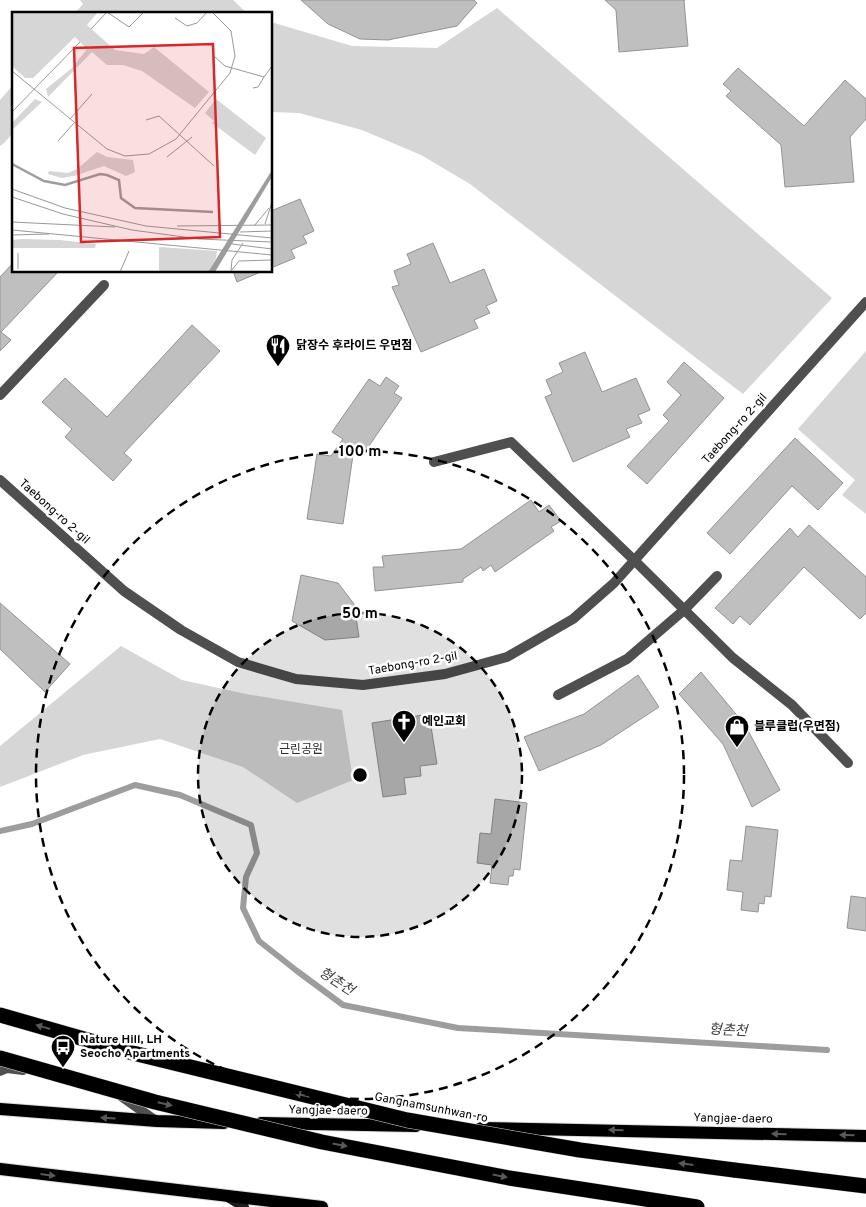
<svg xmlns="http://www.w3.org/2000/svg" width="866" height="1207" font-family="Overpass,'Noto Sans KR',sans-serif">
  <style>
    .green { fill: #d6d6d6 }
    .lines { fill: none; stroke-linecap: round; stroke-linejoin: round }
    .stream { stroke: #9d9d9d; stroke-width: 6 }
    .building { fill: #bfbfbf; stroke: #939393 }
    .primary-casing { stroke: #dbdbdb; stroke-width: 14 }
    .highway-casing { stroke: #dbdbdb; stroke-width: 16 }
    .lane { stroke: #4f4f4f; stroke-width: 10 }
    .street { stroke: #4f4f4f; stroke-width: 10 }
    .secondary { stroke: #1c1c1c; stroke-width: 10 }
    .primary { stroke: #000; stroke-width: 12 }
    .highway { stroke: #000; stroke-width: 15 }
    .highway-bridge-casing { stroke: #dbdbdb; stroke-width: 16; stroke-linecap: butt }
    .highway-bridge { stroke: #000; stroke-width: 15 }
    .oneway { fill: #595959 }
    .ring { fill: none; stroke: #000; stroke-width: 2.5; stroke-dasharray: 9 6 }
    .labels { text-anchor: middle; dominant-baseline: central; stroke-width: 5; stroke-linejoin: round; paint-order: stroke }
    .poi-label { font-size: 12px; font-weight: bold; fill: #000; stroke: #fff; text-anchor: start }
    .street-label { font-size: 12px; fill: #000; stroke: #fff }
    .park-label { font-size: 12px; fill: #2d2d2d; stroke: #fff }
    .water-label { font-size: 14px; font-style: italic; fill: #3e3e3e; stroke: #fff }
    .inset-river { fill: none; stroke: #9d9d9d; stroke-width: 2.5 }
    .inset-road { fill: none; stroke: #999; stroke-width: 1 }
    .view { fill: #d62828; fill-opacity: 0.15; stroke: #d62828; stroke-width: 2.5 }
    .inset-edge { fill: none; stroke: #000; stroke-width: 2.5 }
    .centre { fill: #000; stroke: #fff; stroke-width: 2.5 }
    .ring-label { font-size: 15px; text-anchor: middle; font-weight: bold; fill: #000; stroke: #fff; stroke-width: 5; stroke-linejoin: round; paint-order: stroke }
  </style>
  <rect width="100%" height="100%" fill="#fff"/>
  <g class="green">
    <polygon points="80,0 233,0 248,14 74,14 83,4"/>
    <polygon points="497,8 832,298 743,394 470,184 421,155 362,130 299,113 271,112 271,22 352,46 437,48"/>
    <polygon points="14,84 14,132 4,143 0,146 0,100"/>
    <polygon points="866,351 866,514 842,495 855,480 798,429"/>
    <polygon points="121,646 182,680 246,694 342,710 353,780 297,803 243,767 160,739 83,755 0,787 0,746"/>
  </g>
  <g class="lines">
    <polyline class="stream" points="0,831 32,824 135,785 180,795 251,825 257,853 246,877 243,908 259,941 297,971 343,1005 458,1028 827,1050"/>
  </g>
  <g class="building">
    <polygon points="301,0 474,0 477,3 457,26 388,40 360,39 328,24"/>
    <polygon points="605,0 685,0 684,1 688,46 619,52 616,10"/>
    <polygon points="738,68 804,126 845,80 866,99 866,119 850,137 854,182 785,187 781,145 726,96 731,91 723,84"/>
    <polygon points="300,199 314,231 303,236 307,243 291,250 295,258 271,268 271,211"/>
    <polygon points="433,243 450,283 484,269 497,301 486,306 490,313 474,320 478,328 421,352 392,287 399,285 394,271 411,264 407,254"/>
    <polygon points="14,262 14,271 59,271 1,332 11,340 0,351 0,277"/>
    <polygon points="233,271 263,271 237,282"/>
    <polygon points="192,325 220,351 124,453 132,460 113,481 65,437 72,429 42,402 65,378 107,417"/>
    <polygon points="585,352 602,392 636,378 650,410 638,415 642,423 626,429 630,437 573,462 545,397 552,394 546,380 563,372 559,363"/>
    <polygon points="684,362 724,398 647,484 627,466 669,421 663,415 681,395 667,382"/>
    <polygon points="386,377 399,386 394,393 402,398 362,456 353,455 343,524 307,519 317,454 331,456 343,439 332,432 369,379 380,386"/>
    <polygon points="795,438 843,483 818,510 792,486 730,554 707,533"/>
    <polygon points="531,500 539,512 549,505 561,521 551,527 554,531 495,572 491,565 483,571 481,567 463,579 463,582 375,591 373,567 384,567 382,556 461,549"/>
    <polygon points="809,525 866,577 866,613 860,619 804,567 750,625 740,616 733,624 715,608 790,528 798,537"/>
    <polygon points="301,575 338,583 354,604 359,637 325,640 292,621"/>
    <polygon points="0,603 70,664 45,692 0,649"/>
    <polygon points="701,672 745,725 780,790 752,807 723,744 679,694"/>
    <polygon points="638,675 659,707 601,745 539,771 524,737 584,714"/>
    <polygon points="429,714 437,764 420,766 421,776 404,778 406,794 383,797 372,723"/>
    <polygon points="495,799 527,803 520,870 514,869 513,876 509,876 508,885 490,883 492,865 477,863 480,833 491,834"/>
    <polygon points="746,826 778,830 771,897 765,896 764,904 759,903 758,912 741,910 743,892 727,890 730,860 742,861"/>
    <polygon points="851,896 866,898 866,931 847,928"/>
  </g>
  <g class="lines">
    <defs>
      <g id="primary">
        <polyline points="0,1109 157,1121 224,1123"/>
        <polyline points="261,1123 416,1126"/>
        <polyline points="481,1128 866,1136"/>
        <polyline points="0,1169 322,1207"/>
      </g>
      <polyline id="highway" points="734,1170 866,1186"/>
    </defs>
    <use href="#primary" class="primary-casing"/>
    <use href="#highway" class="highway-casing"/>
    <g class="lane">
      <polyline points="0,395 104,285"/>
      <polyline points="434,462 511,442 634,560 733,658 792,705 848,763"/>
      <polyline points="558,695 627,659 684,610 717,576"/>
      <polyline points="0,1071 7,1068 23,1070"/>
      <polyline points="121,1096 156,1121"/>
    </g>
    <polyline class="street" points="0,480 124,591 181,630 238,662 296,679 363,685 445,674 507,657 573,619 614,583 866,302"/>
    <polyline class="secondary" points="228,1197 244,1207"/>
    <use href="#primary" class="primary"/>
    <use href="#highway" class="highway"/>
    <defs>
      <g id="highway-bridge">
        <polyline points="0,1015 133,1053 407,1120 580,1150 734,1170"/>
        <polyline points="0,1058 155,1102 322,1142 509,1178 697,1207"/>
      </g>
    </defs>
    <use href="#highway-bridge" class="highway-bridge-casing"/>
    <use href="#highway-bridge" class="highway-bridge"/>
  </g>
  <defs><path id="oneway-solid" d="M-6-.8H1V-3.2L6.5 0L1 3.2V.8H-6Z" transform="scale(1.25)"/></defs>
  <g class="oneway">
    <use href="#oneway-solid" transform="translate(43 1027) rotate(-164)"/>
    <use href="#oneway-solid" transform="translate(302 1095) rotate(-167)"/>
    <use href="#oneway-solid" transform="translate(165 1104) rotate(13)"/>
    <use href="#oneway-solid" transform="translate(108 1118) rotate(-176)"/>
    <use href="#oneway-solid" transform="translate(616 1130) rotate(-179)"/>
    <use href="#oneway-solid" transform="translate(779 1134) rotate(-179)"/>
    <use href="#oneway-solid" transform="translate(847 1135) rotate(-178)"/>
    <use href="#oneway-solid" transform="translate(340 1145) rotate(11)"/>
    <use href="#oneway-solid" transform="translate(686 1164) rotate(-173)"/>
    <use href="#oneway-solid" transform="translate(48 1175) rotate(7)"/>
    <use href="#oneway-solid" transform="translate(500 1176) rotate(11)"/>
  </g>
  <circle cx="360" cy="775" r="162" fill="#000" fill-opacity=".12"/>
  <g class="ring">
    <circle cx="360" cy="775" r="162"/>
    <circle cx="360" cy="775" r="324"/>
  </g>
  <defs>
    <symbol id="restaurant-pin" viewBox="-11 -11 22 30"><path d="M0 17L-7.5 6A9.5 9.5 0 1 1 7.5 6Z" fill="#000" stroke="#fff"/><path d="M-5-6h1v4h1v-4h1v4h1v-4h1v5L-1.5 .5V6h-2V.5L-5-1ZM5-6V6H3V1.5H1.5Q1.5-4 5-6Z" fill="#fff"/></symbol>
    <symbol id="church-pin" viewBox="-11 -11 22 30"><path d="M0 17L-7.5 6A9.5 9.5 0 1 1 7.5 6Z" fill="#000" stroke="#fff"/><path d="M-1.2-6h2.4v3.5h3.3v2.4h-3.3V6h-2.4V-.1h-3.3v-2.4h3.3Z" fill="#fff"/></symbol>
    <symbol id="shop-pin" viewBox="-11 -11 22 30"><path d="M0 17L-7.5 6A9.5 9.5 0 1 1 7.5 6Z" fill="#000" stroke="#fff"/><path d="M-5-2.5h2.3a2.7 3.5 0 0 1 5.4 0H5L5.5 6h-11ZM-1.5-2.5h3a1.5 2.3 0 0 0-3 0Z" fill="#fff"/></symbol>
    <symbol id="bus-pin" viewBox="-11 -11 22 30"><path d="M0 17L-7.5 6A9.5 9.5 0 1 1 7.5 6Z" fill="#000" stroke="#fff"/><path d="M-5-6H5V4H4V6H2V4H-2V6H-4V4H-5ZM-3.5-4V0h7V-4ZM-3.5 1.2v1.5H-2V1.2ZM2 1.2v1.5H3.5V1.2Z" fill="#fff"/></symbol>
  </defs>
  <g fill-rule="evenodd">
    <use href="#restaurant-pin" x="264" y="332" width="28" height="38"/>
    <use href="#church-pin" x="390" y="708" width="28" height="38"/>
    <use href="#shop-pin" x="723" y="713" width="28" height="38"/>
    <use href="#bus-pin" x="49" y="1033" width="28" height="38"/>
  </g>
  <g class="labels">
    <g class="poi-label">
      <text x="296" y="346">닭장수 후라이드 우면점</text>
      <text x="422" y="722">예인교회</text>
      <text x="754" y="727">블루클럽(우면점)</text>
      <text x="80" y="1040">Nature Hill, LH<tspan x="80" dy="14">Seocho Apartments</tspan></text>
    </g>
    <g class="street-label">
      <text transform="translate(735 429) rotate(-48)">Taebong-ro 2-gil</text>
      <text transform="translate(54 512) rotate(42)">Taebong-ro 2-gil</text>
      <text transform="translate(413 664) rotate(-10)">Taebong-ro 2-gil</text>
      <text transform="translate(431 1108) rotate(11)">Gangnamsunhwan-ro</text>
      <text transform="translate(328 1111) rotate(1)">Yangjae-daero</text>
      <text transform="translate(733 1119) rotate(1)">Yangjae-daero</text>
    </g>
    <g class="park-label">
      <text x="301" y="750">근린공원</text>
    </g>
    <g class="water-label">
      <text transform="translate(336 982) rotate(33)">형촌천</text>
      <text transform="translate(728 1031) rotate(3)">형촌천</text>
    </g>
  </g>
  <g transform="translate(12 12)">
    <rect width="260" height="260" fill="#fff"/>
    <path d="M 0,0 L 86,0 L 75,13 L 103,38 L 132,42 L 142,35 L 197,80 L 183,96 L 130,59 L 111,53 L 95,53 L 80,40 L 36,85 L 34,77 L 60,56 L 75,37 L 63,25 L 21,66 L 13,66 L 0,54 ZM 23,87 L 30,90 L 0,118 L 0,111 ZM 204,87 L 254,126 L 243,143 L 200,111 L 202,109 L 193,101 ZM 85,140 L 95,145 L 121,148 L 123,160 L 114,164 L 92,154 L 62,164 L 50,166 L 36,162 L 37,159 L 56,161 L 65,157 ZM 10,227 L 48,228 L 84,232 L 83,236 L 0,236 L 0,228 ZM 147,235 L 205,239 L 204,246 L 196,260 L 147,259 Z" fill="#d6d6d6"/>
    <path d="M 260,158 L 260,165 L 203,260 L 196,260 Z" fill="#9d9d9d"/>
    <path class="inset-river" d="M 0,152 L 32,169 L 53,173 L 88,162 L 95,163 L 107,168 L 109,186 L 123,196 L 201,200"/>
    <path class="inset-road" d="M 95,0 L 117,15 L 132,0M 163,6 L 175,14 L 185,11 L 195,0M 79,17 L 95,0M 202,44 L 213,54 L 252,65 L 260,54M 0,59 L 95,137 L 113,144 L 137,142 L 164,127 L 218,61 L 223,44 L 219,19 L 200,0M 241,76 L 246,75 L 252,65M 0,100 L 68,30M 58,107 L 80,82M 134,108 L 147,104 L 202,154M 46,129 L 62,111M 155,145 L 180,125M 0,177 L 53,196 L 134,214 L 260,226M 0,185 L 51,202 L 120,218 L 187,227 L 260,230M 0,210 L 103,215M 253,212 L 260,190M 165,214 L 260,213M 242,214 L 257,196M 0,218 L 260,243M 228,220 L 260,219M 0,223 L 37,222M 220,232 L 260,237M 6,257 L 6,241M 219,258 L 220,248 L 231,231M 219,259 L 227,249 L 260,248M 108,260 L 117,239"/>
    <path class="view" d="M 201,32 L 208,225 L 69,230 L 62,36 Z"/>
    <rect width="260" height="260" class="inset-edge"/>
  </g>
  <circle cx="360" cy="775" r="8" class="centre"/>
  <g class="ring-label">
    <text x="360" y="456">100 m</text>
    <text x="360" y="618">50 m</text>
  </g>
</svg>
